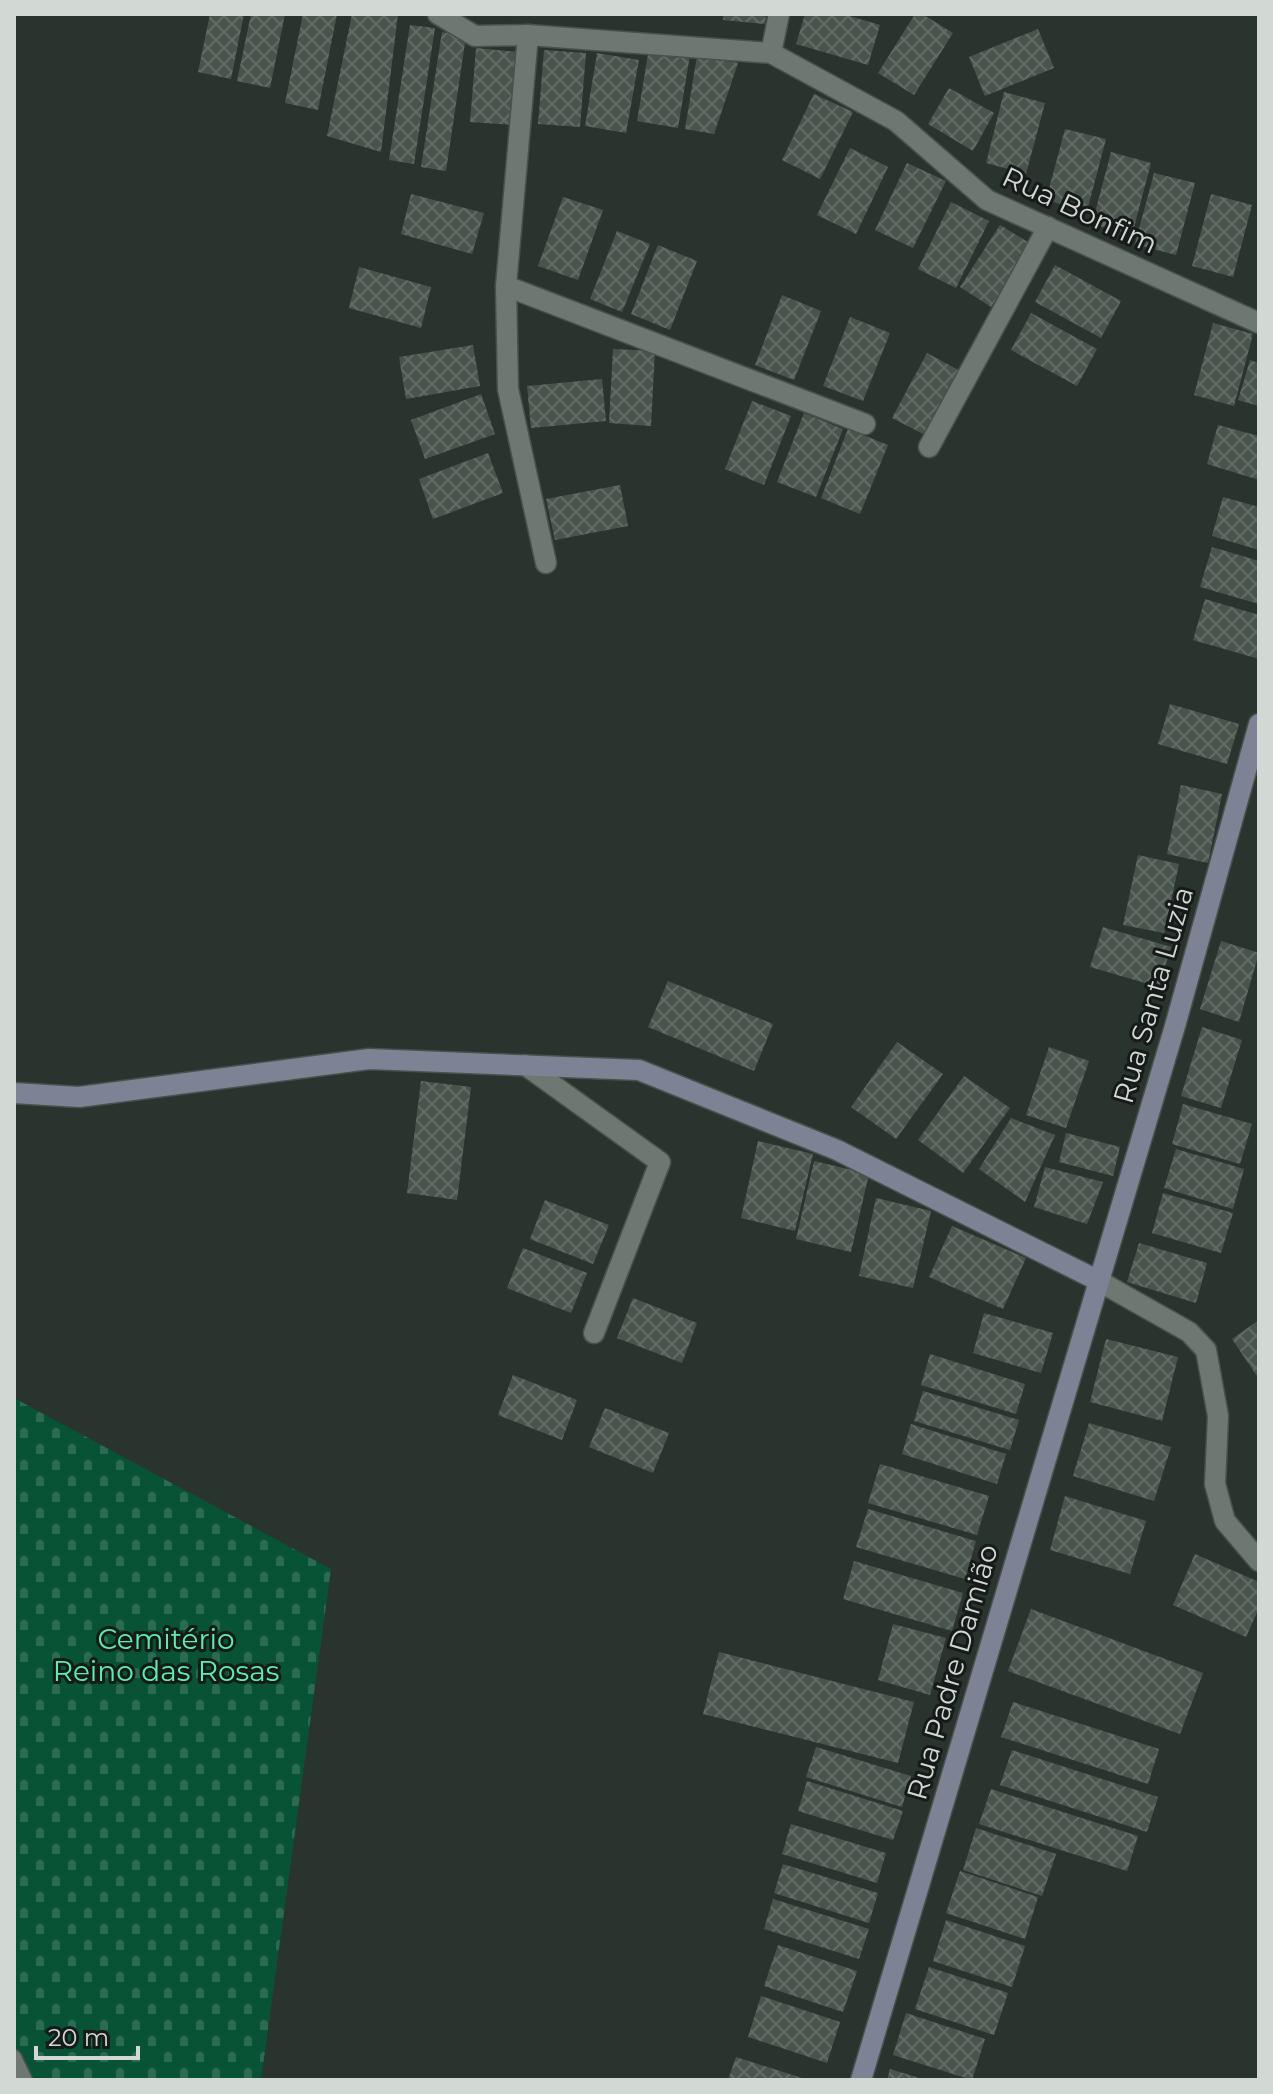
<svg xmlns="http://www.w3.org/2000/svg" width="1273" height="2094" font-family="Montserrat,sans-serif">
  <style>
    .cemetery { fill: url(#cemetery-stones) }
    .building { fill: url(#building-cross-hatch) }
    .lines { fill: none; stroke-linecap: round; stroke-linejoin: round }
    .lane-casing { stroke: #48514b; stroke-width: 17 }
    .street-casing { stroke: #48514b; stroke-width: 23 }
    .secondary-casing { stroke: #48514b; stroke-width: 23 }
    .lane { stroke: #6c7871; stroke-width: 14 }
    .street { stroke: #6c7871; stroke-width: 20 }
    .secondary { stroke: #7d8294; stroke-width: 20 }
    .labels { text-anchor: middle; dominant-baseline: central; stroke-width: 6; stroke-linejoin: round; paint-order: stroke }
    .street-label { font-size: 28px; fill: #d2d9d5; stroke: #161a18 }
    .park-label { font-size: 28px; fill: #5ceeaa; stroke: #161a18 }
  </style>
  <defs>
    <pattern id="cemetery-stones" width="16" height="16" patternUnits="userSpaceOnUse" patternTransform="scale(2)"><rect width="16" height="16" fill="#085335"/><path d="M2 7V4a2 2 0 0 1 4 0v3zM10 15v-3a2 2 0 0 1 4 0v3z" fill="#2b6b51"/></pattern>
    <pattern id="building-cross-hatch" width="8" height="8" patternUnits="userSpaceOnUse" patternTransform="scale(2)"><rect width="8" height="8" fill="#49544d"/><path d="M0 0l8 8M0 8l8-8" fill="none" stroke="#626c66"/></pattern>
  </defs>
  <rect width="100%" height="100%" fill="#2a342e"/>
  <polygon class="cemetery" points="14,1398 331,1569 261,2080 14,2080"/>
  <g class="building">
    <polygon points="210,14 244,14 231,79 198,72"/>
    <polygon points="251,14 285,14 270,88 237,81"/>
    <polygon points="303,14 337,14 318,110 285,103"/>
    <polygon points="352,14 398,14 381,152 327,136"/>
    <polygon points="723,14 766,14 765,24 723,20"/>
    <polygon points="805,14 843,14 880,25 868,65 796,44"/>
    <polygon points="915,14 922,14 953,33 914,95 878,73"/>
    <polygon points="410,25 435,28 414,164 389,160"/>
    <polygon points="1038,29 1054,68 985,96 969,57"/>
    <polygon points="442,32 466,36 446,171 421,167"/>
    <polygon points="476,48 518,52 513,125 470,122"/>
    <polygon points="649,48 690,55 678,128 637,121"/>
    <polygon points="544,50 586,53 580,127 538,124"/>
    <polygon points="597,53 639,60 626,133 585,126"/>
    <polygon points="697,56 738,63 714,134 685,129"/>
    <polygon points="949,88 994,113 973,151 928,124"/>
    <polygon points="1004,92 1045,103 1026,174 986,163"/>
    <polygon points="814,94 853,112 820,179 782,160"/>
    <polygon points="1065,129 1106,139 1087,211 1046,200"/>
    <polygon points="850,148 888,167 856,234 817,215"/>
    <polygon points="1111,152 1151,163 1132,235 1092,224"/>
    <polygon points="907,163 946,181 913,248 875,230"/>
    <polygon points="1154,173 1195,183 1176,255 1135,244"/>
    <polygon points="411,194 484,213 472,254 401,234"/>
    <polygon points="1211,194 1252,205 1233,277 1192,266"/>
    <polygon points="563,197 603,210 578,280 538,266"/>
    <polygon points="951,202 989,221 956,288 918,269"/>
    <polygon points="1000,225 1031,244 991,307 960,287"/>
    <polygon points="617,231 650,244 622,312 590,299"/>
    <polygon points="658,245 697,261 670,330 631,314"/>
    <polygon points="1055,265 1121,301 1101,338 1035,302"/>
    <polygon points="359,267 431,287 421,328 349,308"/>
    <polygon points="782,295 821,311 794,380 755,365"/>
    <polygon points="1031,313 1097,349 1077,386 1011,350"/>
    <polygon points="850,317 890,333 863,401 823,386"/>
    <polygon points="1213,323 1253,334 1234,406 1194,395"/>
    <polygon points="473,345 480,386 406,399 399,357"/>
    <polygon points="613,349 655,351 651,426 609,423"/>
    <polygon points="927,353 964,373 929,437 892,418"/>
    <polygon points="1250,360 1259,363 1259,406 1238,400"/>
    <polygon points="602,379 606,421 531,428 527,386"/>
    <polygon points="481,394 495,434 425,459 411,420"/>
    <polygon points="752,401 791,416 764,485 725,469"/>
    <polygon points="804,413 843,429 816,497 777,482"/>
    <polygon points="1218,425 1259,436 1259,480 1207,464"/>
    <polygon points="848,429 888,445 860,514 821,498"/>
    <polygon points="488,453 503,493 433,519 419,479"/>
    <polygon points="620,485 628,526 555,540 546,499"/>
    <polygon points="1223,497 1259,507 1259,550 1212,536"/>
    <polygon points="1212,547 1259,561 1259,604 1200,587"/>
    <polygon points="1205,599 1259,615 1259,659 1193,640"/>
    <polygon points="1170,704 1239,724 1227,764 1158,744"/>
    <polygon points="1181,785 1222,794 1208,863 1167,854"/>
    <polygon points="1138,855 1179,864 1164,933 1123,925"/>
    <polygon points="1103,927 1171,947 1159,987 1090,967"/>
    <polygon points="1221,941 1259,953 1239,1022 1200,1009"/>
    <polygon points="668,981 773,1024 754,1071 648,1027"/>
    <polygon points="1202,1027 1242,1040 1221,1108 1181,1096"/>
    <polygon points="897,1042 943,1074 896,1139 851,1107"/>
    <polygon points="1049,1047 1089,1061 1066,1128 1026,1115"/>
    <polygon points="964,1076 1010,1108 963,1173 918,1140"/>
    <polygon points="421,1081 471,1087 457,1200 407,1193"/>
    <polygon points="1183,1104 1252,1124 1240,1164 1172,1144"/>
    <polygon points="1011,1118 1055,1135 1025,1202 979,1169"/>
    <polygon points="1066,1133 1120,1147 1113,1176 1059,1162"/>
    <polygon points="758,1141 813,1154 795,1231 741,1218"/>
    <polygon points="1176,1149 1244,1169 1233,1209 1164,1188"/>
    <polygon points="814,1161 869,1174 851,1252 796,1239"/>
    <polygon points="1045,1167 1103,1182 1087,1224 1034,1207"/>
    <polygon points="1163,1193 1233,1213 1221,1253 1152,1233"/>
    <polygon points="876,1198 931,1211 913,1288 859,1276"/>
    <polygon points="545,1200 609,1225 593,1264 530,1239"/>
    <polygon points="952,1226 1026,1258 1003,1309 929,1277"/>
    <polygon points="1139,1243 1207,1263 1196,1303 1127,1282"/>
    <polygon points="523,1248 587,1273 571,1313 507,1288"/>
    <polygon points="633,1298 697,1323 682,1363 617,1338"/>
    <polygon points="984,1313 1053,1333 1041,1373 973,1353"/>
    <polygon points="1259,1320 1259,1379 1232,1339"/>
    <polygon points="1106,1339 1178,1357 1162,1421 1090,1402"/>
    <polygon points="930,1354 1025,1384 1016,1414 921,1385"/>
    <polygon points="513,1375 577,1400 562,1440 498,1415"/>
    <polygon points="923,1391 1019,1420 1010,1450 914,1421"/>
    <polygon points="605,1408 669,1433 653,1473 589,1447"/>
    <polygon points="1089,1423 1171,1447 1154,1501 1073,1476"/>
    <polygon points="911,1424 1006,1454 997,1484 902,1454"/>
    <polygon points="880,1464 989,1496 977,1535 868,1503"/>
    <polygon points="1065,1496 1146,1521 1130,1574 1050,1550"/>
    <polygon points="868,1509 976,1541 965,1579 856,1547"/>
    <polygon points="1195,1554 1259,1582 1259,1608 1246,1637 1173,1605"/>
    <polygon points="854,1561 963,1593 952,1631 843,1599"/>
    <polygon points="1031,1609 1203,1673 1180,1734 1008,1671"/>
    <polygon points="893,1624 946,1638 930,1695 878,1680"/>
    <polygon points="719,1652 914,1702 898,1763 703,1714"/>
    <polygon points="1013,1702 1159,1749 1148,1784 1001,1737"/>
    <polygon points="816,1747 911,1776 902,1807 806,1777"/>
    <polygon points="1012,1750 1158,1797 1147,1832 1000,1785"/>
    <polygon points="807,1781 903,1811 893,1840 798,1811"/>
    <polygon points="991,1789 1138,1836 1127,1871 979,1824"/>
    <polygon points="791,1824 886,1853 877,1883 782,1854"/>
    <polygon points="976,1828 1056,1854 1042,1896 963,1870"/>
    <polygon points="783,1864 878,1893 869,1923 774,1893"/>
    <polygon points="960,1871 1038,1897 1025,1939 946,1913"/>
    <polygon points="773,1899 869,1929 859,1959 764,1929"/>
    <polygon points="946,1920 1025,1946 1012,1987 933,1961"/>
    <polygon points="778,1945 857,1971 843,2012 764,1986"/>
    <polygon points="929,1967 1008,1993 994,2035 915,2009"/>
    <polygon points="761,1996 840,2022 827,2063 748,2037"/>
    <polygon points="906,2013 985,2039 972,2080 893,2055"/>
    <polygon points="736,2057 805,2079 805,2080 728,2080"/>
    <polygon points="890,2069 923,2079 923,2080 887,2080"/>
  </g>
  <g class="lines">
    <defs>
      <polyline id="lane" points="14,2057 25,2080"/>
      <g id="street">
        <polyline points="438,14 475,36 528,35 771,53 896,121 987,200 1259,323"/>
        <polyline points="528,35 506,286 508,389 546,563"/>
        <polyline points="771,53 779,14"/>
        <polyline points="506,286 865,424"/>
        <polyline points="929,447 1048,227"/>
        <polyline points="525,1065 660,1162 594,1333"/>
        <polyline points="1097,1280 1189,1332 1206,1350 1218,1416 1215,1484 1225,1521 1259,1561"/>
      </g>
      <g id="secondary">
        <polyline points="14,1093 79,1097 369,1059 639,1070 837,1150 1097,1280"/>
        <polyline points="861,2080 1175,1026 1259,724"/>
      </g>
    </defs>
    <use href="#lane" class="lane-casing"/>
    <use href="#street" class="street-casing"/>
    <use href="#secondary" class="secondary-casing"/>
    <use href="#lane" class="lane"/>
    <use href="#street" class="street"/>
    <use href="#secondary" class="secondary"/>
  </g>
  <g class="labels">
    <g class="street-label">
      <text transform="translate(1080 210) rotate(25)">Rua Bonfim</text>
      <text transform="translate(1153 995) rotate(-74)">Rua Santa Luzia</text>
      <text transform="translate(952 1672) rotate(-74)">Rua Padre Damião</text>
    </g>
    <g class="park-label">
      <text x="166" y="1639">Cemitério<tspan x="166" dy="32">Reino das Rosas</tspan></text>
    </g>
  </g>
  <rect width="1273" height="2094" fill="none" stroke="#d2d9d5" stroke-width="32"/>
  <path d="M36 2046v12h102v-12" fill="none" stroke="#d2d9d5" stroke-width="4"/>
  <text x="48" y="2046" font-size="24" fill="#d2d9d5" stroke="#161a18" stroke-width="6" paint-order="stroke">20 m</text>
</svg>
